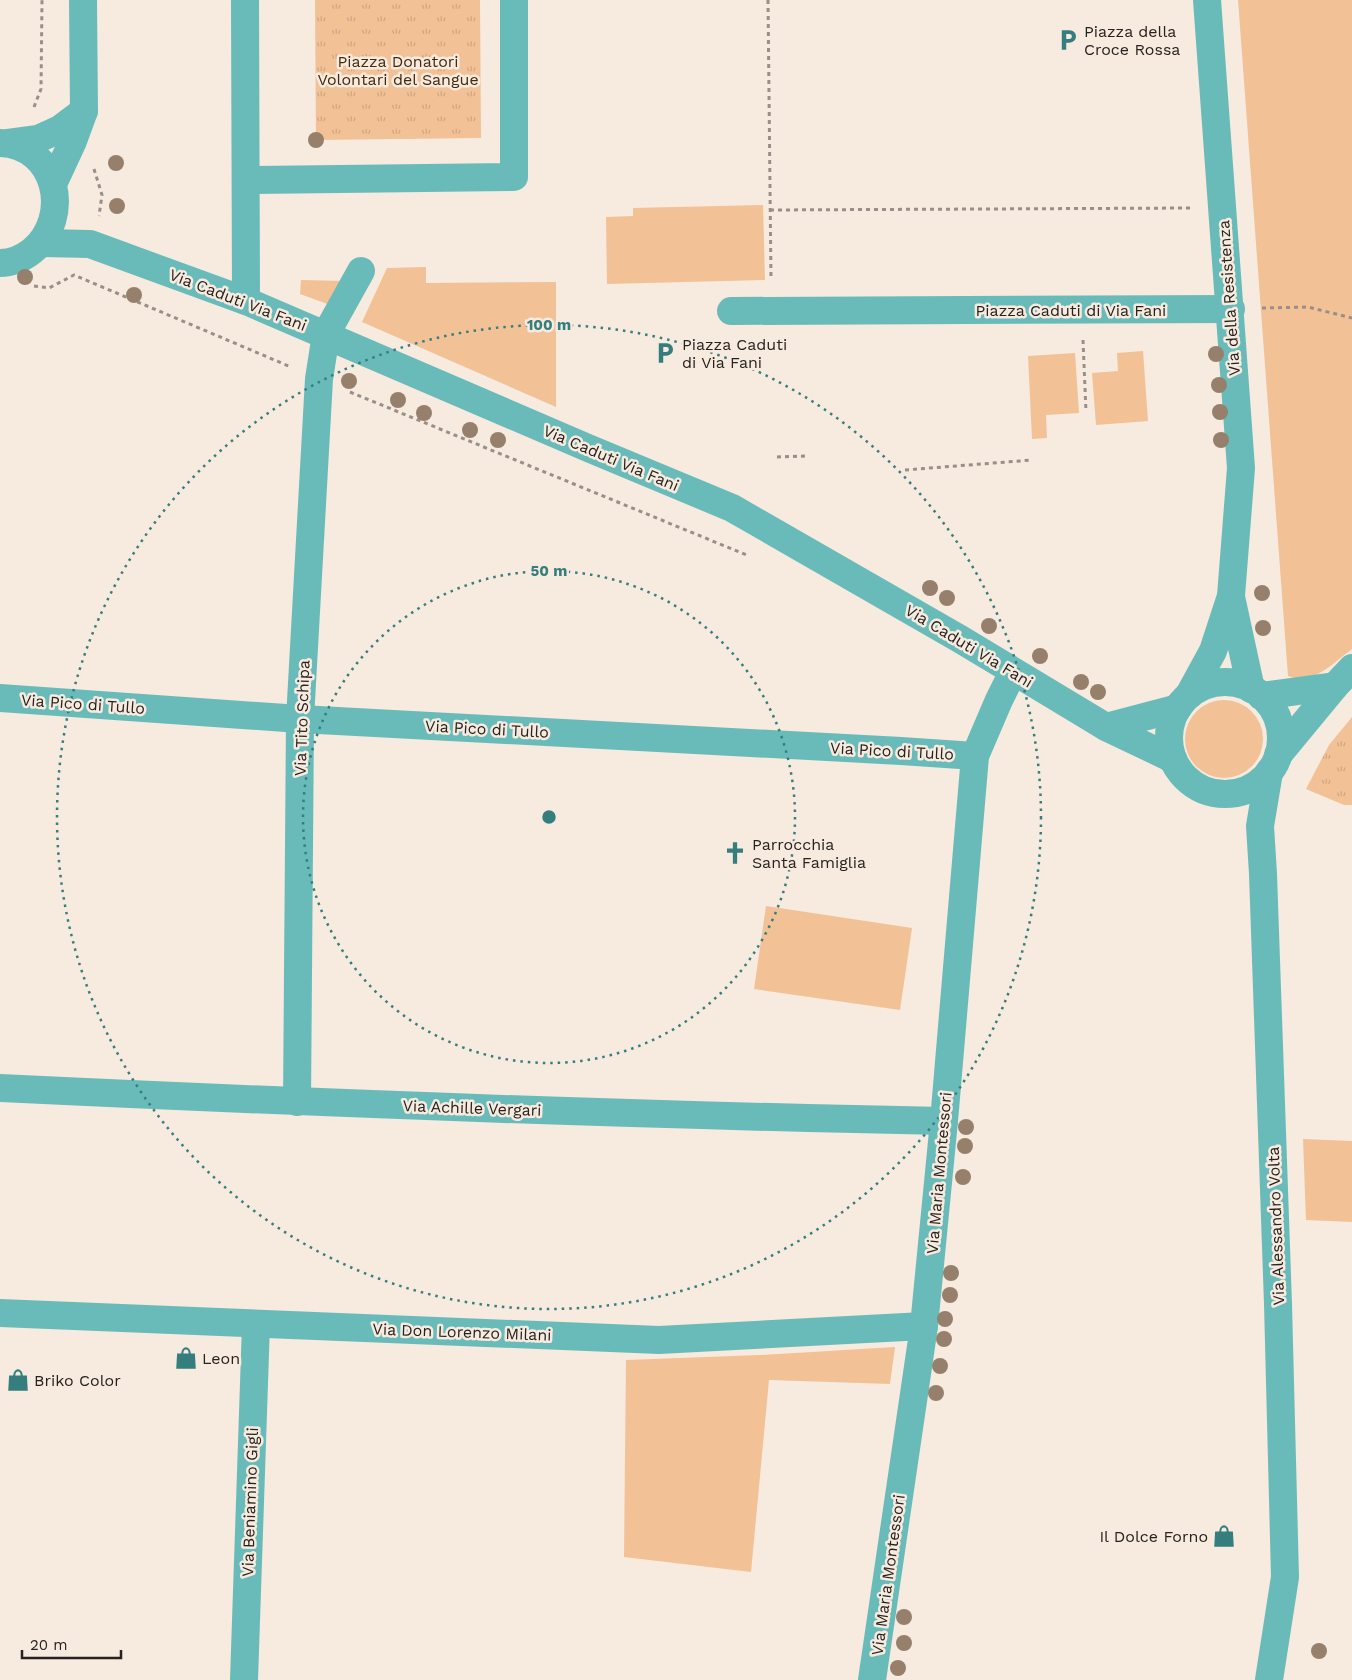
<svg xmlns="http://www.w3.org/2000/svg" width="1352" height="1680" font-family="'Work Sans',sans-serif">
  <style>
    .grass { fill: #f3c196 }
    .park { fill: url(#park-tufts) }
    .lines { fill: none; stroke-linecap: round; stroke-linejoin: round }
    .path { stroke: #998f88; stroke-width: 3; stroke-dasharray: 4 4; stroke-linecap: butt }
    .minor { stroke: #69bbba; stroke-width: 28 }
    .tree { fill: #96806c }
    .ring { fill: none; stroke: #357e7e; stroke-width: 2.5; stroke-dasharray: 2.5 5 }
    .labels { text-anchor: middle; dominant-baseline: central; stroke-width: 5; stroke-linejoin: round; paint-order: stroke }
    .poi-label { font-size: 16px; fill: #27221e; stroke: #f7eadf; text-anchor: start }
    .park-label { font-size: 16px; fill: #46290d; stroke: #f7eadf }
    .street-label { font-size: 16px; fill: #27221e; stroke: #f7eadf }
    .centre { fill: #357e7e; stroke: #f7eadf; stroke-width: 2.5 }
    .ring-label { font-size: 15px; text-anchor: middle; font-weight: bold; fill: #357e7e; stroke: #f7eadf; stroke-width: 5; stroke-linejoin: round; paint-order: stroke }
  </style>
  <defs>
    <pattern id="park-tufts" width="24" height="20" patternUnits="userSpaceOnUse" patternTransform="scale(1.25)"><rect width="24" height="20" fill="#f3c196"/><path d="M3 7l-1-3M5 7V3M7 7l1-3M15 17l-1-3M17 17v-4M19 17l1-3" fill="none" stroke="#d0a681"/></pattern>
  </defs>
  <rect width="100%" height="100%" fill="#f7eadf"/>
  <g class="grass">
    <path d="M 1238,0 L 1352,0 L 1352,649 C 1332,664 1314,685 1288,676 Z"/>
    <polygon points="763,205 765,280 607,284 606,217 633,216 633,208"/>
    <polygon points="426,267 426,283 556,282 556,407 362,322 387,268"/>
    <polygon points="301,280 345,281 333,306 300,294"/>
    <polygon points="1143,351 1148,421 1096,425 1092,373 1118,371 1117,353"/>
    <polygon points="1075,353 1079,413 1046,415 1047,438 1032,439 1028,356"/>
    <circle cx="1224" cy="739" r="39"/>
    <polygon points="766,906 912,928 900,1010 754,989"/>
    <polygon points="1303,1139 1352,1141 1352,1222 1306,1220"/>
    <polygon points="895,1347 890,1384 769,1380 751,1572 624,1557 626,1360 760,1355"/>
  </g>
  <g class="park">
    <polygon points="315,0 480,0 481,138 316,140"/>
    <polygon points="1352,717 1352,805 1344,805 1306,789 1329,745"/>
  </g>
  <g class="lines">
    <g class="path">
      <polyline points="768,0 771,280"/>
      <polyline points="34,107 41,89 42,0"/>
      <polyline points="94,169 102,195 99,216"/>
      <polyline points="770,210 1192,208"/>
      <polyline points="34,286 49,288 74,275 291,367"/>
      <polyline points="1262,308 1308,307 1352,318"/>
      <polyline points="1083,340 1086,412"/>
      <polyline points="350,392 749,556"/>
      <polyline points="777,457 806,456"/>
      <polyline points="905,470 1032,460"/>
    </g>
    <g class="minor">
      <polyline points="245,0 246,301"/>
      <path d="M 0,143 C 57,145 73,217 32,251 C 23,258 11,263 0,263"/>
      <polyline points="8,143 38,139 60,129 84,111"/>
      <polyline points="246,180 514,177 514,0"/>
      <polyline points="53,184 73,141 84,111 83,0"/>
      <polyline points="42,243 90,244 246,301 588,448 732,508 960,639 1106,727 1173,759"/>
      <polyline points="731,311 1231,309"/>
      <polyline points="1231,597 1251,689"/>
      <circle cx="1225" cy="738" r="56"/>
      <polyline points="1189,695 1213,651 1231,596 1241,468 1207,0"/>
      <polyline points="1261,696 1335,686"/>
      <polyline points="0,698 300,719 901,751 975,756"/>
      <polyline points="1106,727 1178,708"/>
      <polyline points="1278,755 1335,686 1352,668"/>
      <polyline points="1269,772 1260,826 1263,874 1278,1304 1285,1577 1269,1680"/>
      <path d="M 0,1088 C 315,1103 629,1115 944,1121"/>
      <polyline points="297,1102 300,719 319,379 326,334 361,271"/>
      <polyline points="0,1313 659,1340 924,1326"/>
      <polyline points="244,1680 256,1324"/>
      <polyline points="872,1680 924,1326 944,1121 975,756 999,700 1013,672"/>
    </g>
  </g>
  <g class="tree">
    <circle cx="316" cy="140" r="8"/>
    <circle cx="116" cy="163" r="8"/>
    <circle cx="117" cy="206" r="8"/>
    <circle cx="25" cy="277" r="8"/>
    <circle cx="134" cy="295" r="8"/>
    <circle cx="1216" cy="354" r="8"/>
    <circle cx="349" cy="381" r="8"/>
    <circle cx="1219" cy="385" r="8"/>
    <circle cx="398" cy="400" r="8"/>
    <circle cx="1220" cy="412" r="8"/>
    <circle cx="424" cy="413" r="8"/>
    <circle cx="470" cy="430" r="8"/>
    <circle cx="498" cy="440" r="8"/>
    <circle cx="1221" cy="440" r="8"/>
    <circle cx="930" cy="588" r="8"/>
    <circle cx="1262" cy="593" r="8"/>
    <circle cx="947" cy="598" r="8"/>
    <circle cx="989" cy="626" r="8"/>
    <circle cx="1263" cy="628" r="8"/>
    <circle cx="1040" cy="656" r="8"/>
    <circle cx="1081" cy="682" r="8"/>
    <circle cx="1098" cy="692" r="8"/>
    <circle cx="966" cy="1127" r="8"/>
    <circle cx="965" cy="1146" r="8"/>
    <circle cx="963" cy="1177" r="8"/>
    <circle cx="951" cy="1273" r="8"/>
    <circle cx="950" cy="1295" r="8"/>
    <circle cx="945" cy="1319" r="8"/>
    <circle cx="944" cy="1339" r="8"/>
    <circle cx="940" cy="1366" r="8"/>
    <circle cx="936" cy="1393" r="8"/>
    <circle cx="904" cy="1617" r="8"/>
    <circle cx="904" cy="1643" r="8"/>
    <circle cx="1319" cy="1651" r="8"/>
    <circle cx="898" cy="1668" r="8"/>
  </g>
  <g class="ring">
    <circle cx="549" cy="817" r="246"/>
    <circle cx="549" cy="817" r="492"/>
  </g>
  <defs>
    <symbol id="parking-bare" viewBox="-9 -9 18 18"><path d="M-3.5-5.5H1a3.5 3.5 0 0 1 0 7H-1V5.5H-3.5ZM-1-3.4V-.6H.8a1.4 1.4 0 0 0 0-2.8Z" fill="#357e7e" stroke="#f7eadf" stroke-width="2.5" paint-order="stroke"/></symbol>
    <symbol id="church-bare" viewBox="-9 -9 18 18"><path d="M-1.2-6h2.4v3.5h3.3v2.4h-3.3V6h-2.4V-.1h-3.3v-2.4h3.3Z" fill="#357e7e" stroke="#f7eadf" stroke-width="2.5" paint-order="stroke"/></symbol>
    <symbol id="shop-bare" viewBox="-9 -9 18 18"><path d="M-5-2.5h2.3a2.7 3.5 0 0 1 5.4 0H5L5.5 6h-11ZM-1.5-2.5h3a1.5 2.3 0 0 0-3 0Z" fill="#357e7e" stroke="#f7eadf" stroke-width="2.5" paint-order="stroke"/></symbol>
  </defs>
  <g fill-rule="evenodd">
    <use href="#parking-bare" x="1052" y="24" width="32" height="32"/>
    <use href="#parking-bare" x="649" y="337" width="32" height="32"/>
    <use href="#church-bare" x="719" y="837" width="32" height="32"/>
    <use href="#shop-bare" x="170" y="1342" width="32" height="32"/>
    <use href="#shop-bare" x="2" y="1364" width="32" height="32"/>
    <use href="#shop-bare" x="1208" y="1520" width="32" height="32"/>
  </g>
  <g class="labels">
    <g class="poi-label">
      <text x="1084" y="31">Piazza della<tspan x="1084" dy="18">Croce Rossa</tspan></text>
      <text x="682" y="344">Piazza Caduti<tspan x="682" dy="18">di Via Fani</tspan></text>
      <text x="752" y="844">Parrocchia<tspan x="752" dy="18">Santa Famiglia</tspan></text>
      <text x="202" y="1358">Leon</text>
      <text x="34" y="1380">Briko Color</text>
      <text x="1208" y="1536" text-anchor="end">Il Dolce Forno</text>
    </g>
    <g class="park-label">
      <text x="398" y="61">Piazza Donatori<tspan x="398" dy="18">Volontari del Sangue</tspan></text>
    </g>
    <g class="street-label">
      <text transform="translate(1229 298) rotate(-94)">Via della Resistenza</text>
      <text transform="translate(238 300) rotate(21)">Via Caduti Via Fani</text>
      <text x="1071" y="310">Piazza Caduti di Via Fani</text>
      <text transform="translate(611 458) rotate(23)">Via Caduti Via Fani</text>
      <text transform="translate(969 646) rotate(31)">Via Caduti Via Fani</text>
      <text transform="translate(83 704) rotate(4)">Via Pico di Tullo</text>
      <text transform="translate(302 718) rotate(-88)">Via Tito Schipa</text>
      <text transform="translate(487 729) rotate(3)">Via Pico di Tullo</text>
      <text transform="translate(892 751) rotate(3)">Via Pico di Tullo</text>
      <text transform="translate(472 1108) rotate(2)">Via Achille Vergari</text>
      <text transform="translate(939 1173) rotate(-85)">Via Maria Montessori</text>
      <text transform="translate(1276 1226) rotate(-92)">Via Alessandro Volta</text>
      <text transform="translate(462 1332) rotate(2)">Via Don Lorenzo Milani</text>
      <text transform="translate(250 1502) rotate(-88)">Via Beniamino Gigli</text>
      <text transform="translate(888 1575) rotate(-82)">Via Maria Montessori</text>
    </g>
  </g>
  <circle cx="549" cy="817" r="8" class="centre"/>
  <g class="ring-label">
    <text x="549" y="330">100 m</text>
    <text x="549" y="576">50 m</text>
  </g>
  <path d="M22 1650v8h99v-8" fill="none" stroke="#27221e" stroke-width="2.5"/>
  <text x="30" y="1650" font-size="15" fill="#27221e" stroke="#f7eadf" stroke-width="4" paint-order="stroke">20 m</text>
</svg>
